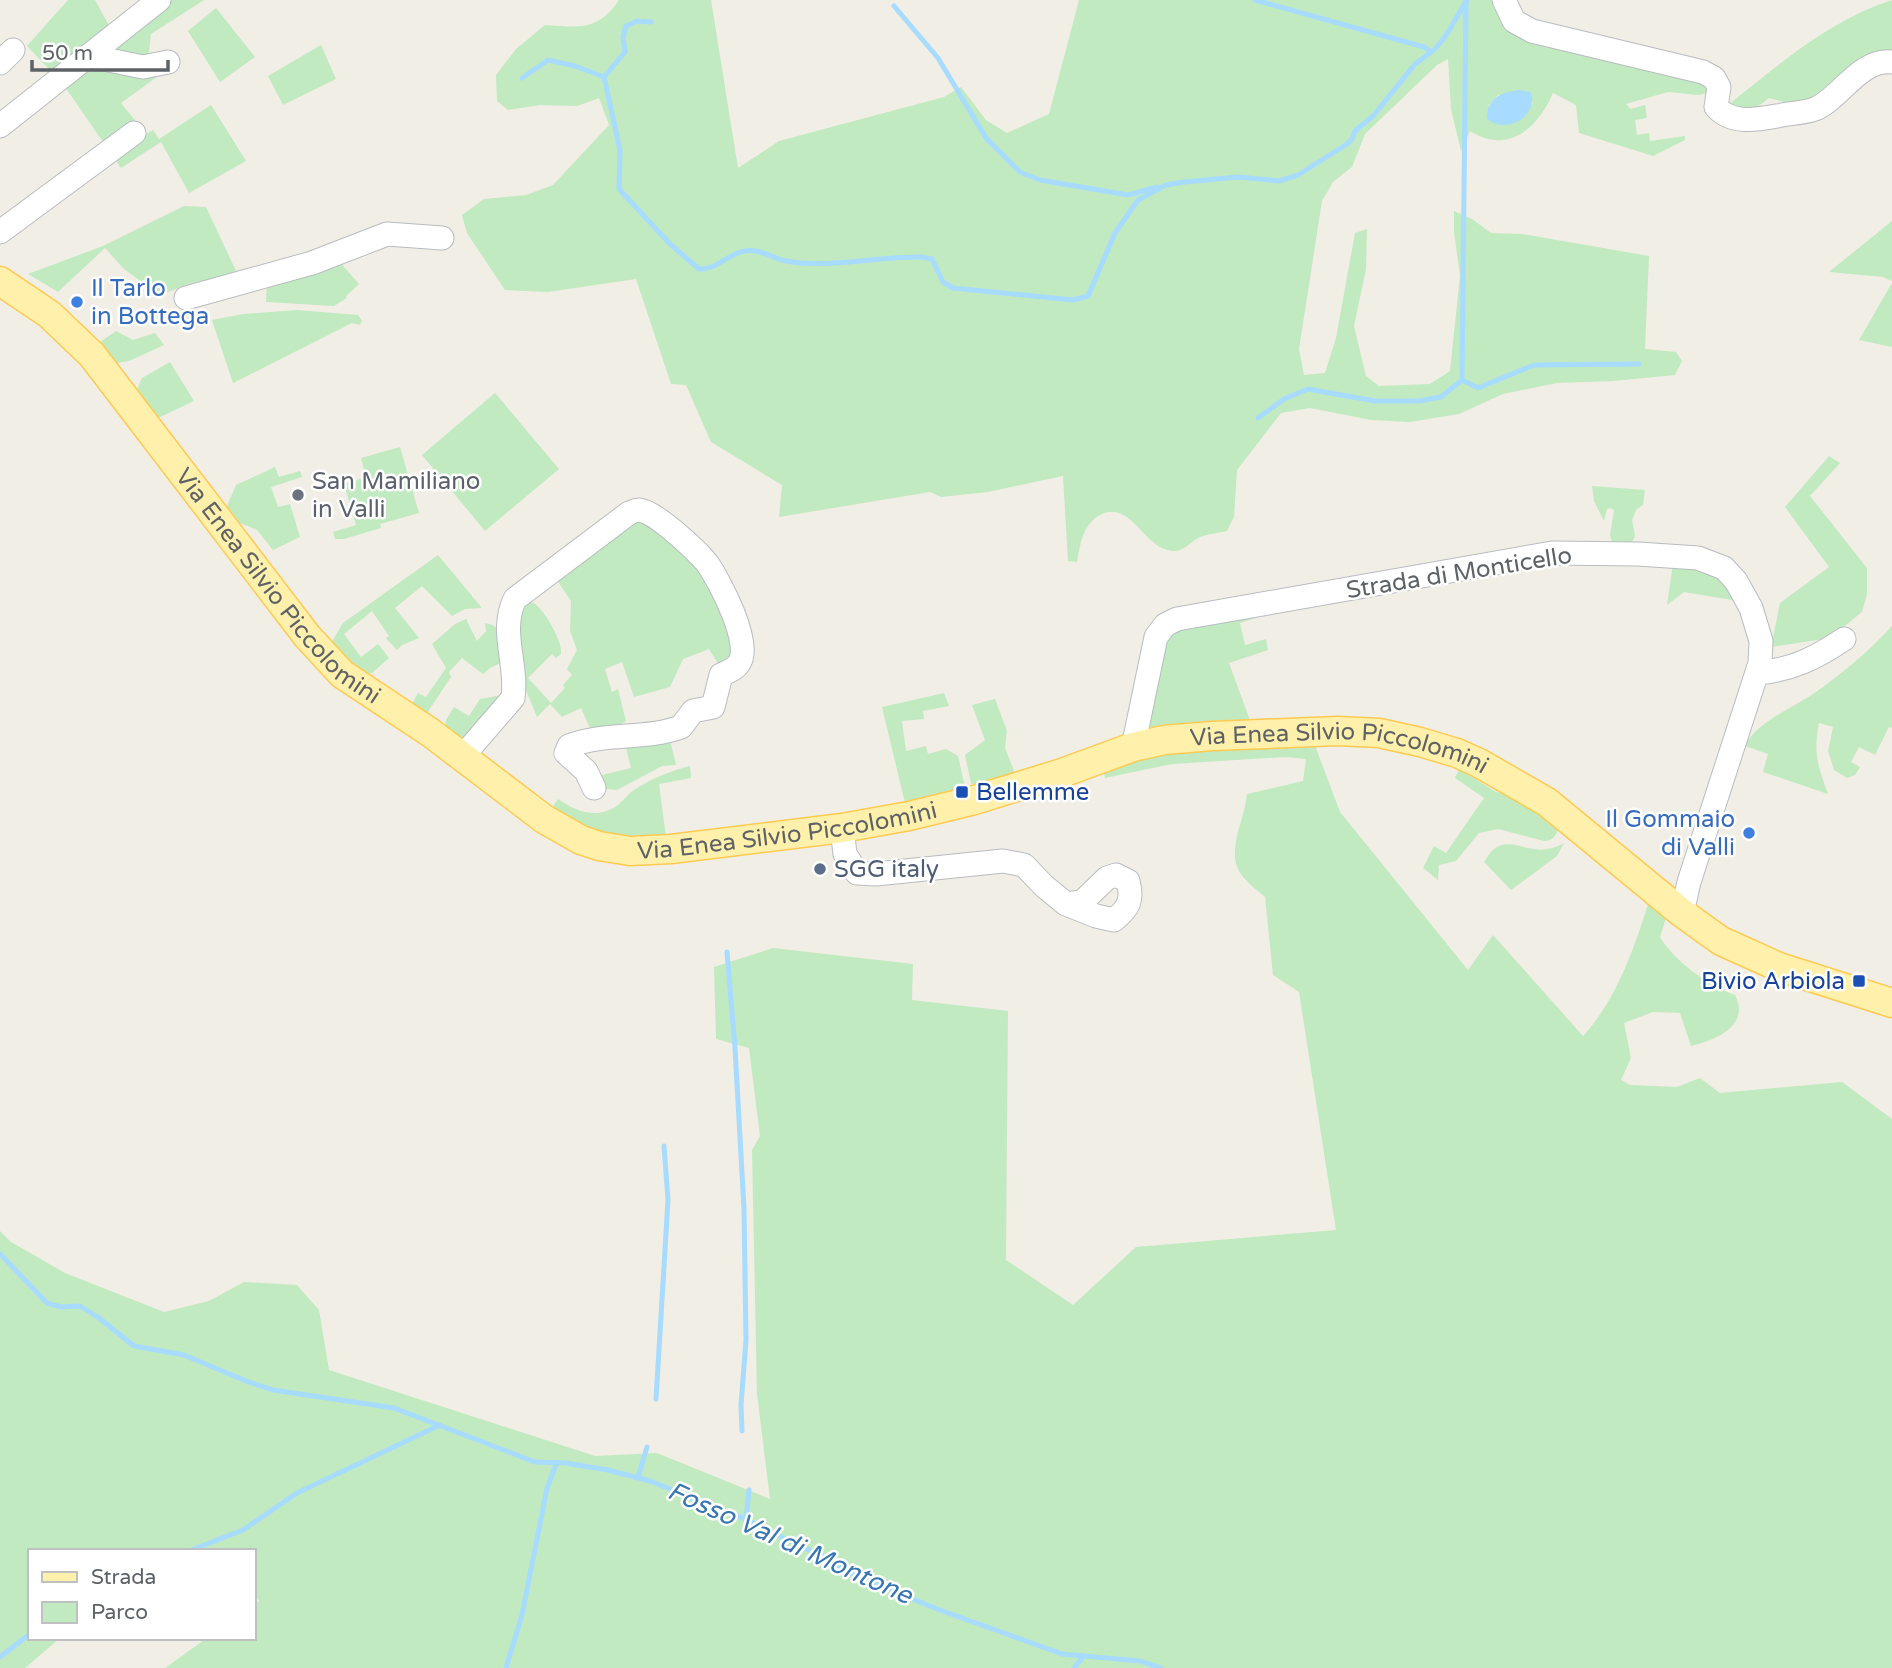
<svg xmlns="http://www.w3.org/2000/svg" width="1892" height="1668" font-family="'Varela Round',sans-serif">
  <style>
    .green { fill: #c1eac0; fill-rule: evenodd }
    .water { fill: #a7dbff }
    .lines { fill: none; stroke-linecap: round; stroke-linejoin: round }
    .stream { stroke: #a7dbff; stroke-width: 5 }
    .minor-casing { stroke: #b8bcc0; stroke-width: 25 }
    .major-casing { stroke: #feca51; stroke-width: 31 }
    .minor { stroke: #fff; stroke-width: 23 }
    .major { stroke: #fff0ac; stroke-width: 28 }
    .shop-dot { fill: #3f7fe0; stroke: #fff; stroke-width: 2.5 }
    .worship-dot { fill: #6b7280; stroke: #fff; stroke-width: 2.5 }
    .transit-dot { fill: #1a4fb4; stroke: #fff; stroke-width: 2.5 }
    .service-dot { fill: #5c6f8a; stroke: #fff; stroke-width: 2.5 }
    .labels { text-anchor: middle; dominant-baseline: central; stroke-width: 5; stroke-linejoin: round; paint-order: stroke }
    .shop-label { font-size: 24px; fill: #366cbe; stroke: #fff; text-anchor: start }
    .worship-label { font-size: 24px; fill: #5b616d; stroke: #fff; text-anchor: start }
    .street-label { font-size: 24px; fill: #5d6267; stroke: #fff }
    .transit-label { font-size: 24px; fill: #164399; stroke: #fff; text-anchor: start }
    .service-label { font-size: 24px; fill: #4e5e75; stroke: #fff; text-anchor: start }
    .water-label { font-size: 26px; font-style: italic; fill: #3776b2; stroke: #fff }
  </style>
  <rect width="100%" height="100%" fill="#f1eee5"/>
  <g class="green">
    <polygon points="68,0 95,0 112,31 55,75 27,46"/>
    <polygon points="171,0 204,0 151,34 148,60 102,55"/>
    <path d="M 619,0 L 711,0 L 738,168 L 779,141 L 944,97 L 961,87 L 986,120 L 1007,133 L 1049,114 L 1079,0 L 1498,0 L 1503,18 L 1705,77 L 1711,92 L 1699,95 L 1668,92 L 1626,104 L 1631,109 L 1645,105 L 1647,118 L 1635,120 L 1637,135 L 1649,133 L 1650,141 L 1685,136 L 1685,140 L 1653,156 L 1579,133 L 1576,105 L 1553,93 C 1538,128 1508,155 1470,131 L 1461,151 L 1451,109 L 1448,59 L 1437,65 L 1365,134 L 1352,167 L 1333,182 L 1322,201 L 1299,349 L 1304,375 L 1325,373 L 1336,338 L 1355,233 L 1367,229 L 1366,269 L 1354,326 L 1366,376 L 1379,386 L 1430,384 L 1450,371 L 1460,276 L 1454,232 L 1454,211 L 1472,219 L 1491,233 L 1522,234 L 1649,256 L 1645,349 L 1676,352 L 1682,361 L 1675,375 L 1613,381 L 1557,383 L 1503,394 L 1459,414 L 1410,422 L 1371,420 L 1310,408 L 1281,413 L 1237,470 L 1234,517 L 1227,531 C 1218,533 1208,534 1200,537 C 1189,542 1185,552 1172,551 C 1143,548 1131,499 1100,515 C 1083,524 1080,545 1077,562 L 1068,561 L 1063,476 L 988,492 L 941,497 L 930,492 L 779,517 L 782,485 L 711,442 L 686,385 L 671,384 L 636,279 L 548,292 L 505,290 L 467,233 L 462,215 L 484,199 L 526,195 L 553,185 L 609,125 L 599,98 L 577,106 L 540,105 L 508,110 L 497,101 L 496,75 L 516,49 L 545,25 C 580,27 597,32 619,0 ZM 1498,95 L 1533,102 L 1525,116 L 1488,106 Z"/>
    <path d="M 1892,0 L 1892,55 L 1801,107 L 1769,98 L 1748,114 L 1728,105 C 1778,65 1830,20 1892,0 Z"/>
    <polygon points="216,8 255,57 220,82 188,31"/>
    <polygon points="321,45 336,79 283,105 268,76"/>
    <polygon points="88,65 161,74 121,103 146,134 153,130 159,139 211,105 246,161 189,193 161,142 121,168 63,84"/>
    <polygon points="184,206 206,207 237,273 189,284 160,295 124,269 105,248 58,292 28,274 103,246"/>
    <polygon points="1892,221 1892,281 1883,277 1829,272"/>
    <polygon points="337,259 359,284 346,296 347,298 334,306 266,302 267,283"/>
    <polygon points="1892,283 1892,347 1859,340"/>
    <polygon points="297,310 358,315 362,321 360,325 352,323 233,383 212,320 243,314"/>
    <polygon points="116,331 133,340 155,333 164,345 129,361 116,363 100,342"/>
    <polygon points="170,362 194,401 158,418 137,390 142,378"/>
    <polygon points="495,393 559,469 485,531 422,455"/>
    <polygon points="400,447 419,513 380,524 381,528 344,539 335,539 333,532 356,525 344,484 366,477 361,458"/>
    <polygon points="1829,456 1840,463 1810,496 1867,568 1867,594 1862,612 1830,638 1771,647 1780,603 1829,567 1785,507"/>
    <polygon points="275,467 279,477 300,471 302,477 271,487 278,507 290,504 300,537 273,550 257,530 240,523 227,506 236,485"/>
    <polygon points="1592,486 1645,490 1643,505 1636,510 1632,520 1635,536 1630,546 1613,546 1610,535 1614,510 1610,508 1607,509 1604,521 1594,501"/>
    <path d="M 637,516 L 695,557 L 727,612 L 735,657 L 719,665 L 709,649 L 683,659 L 670,687 L 634,697 L 622,662 L 605,669 L 612,692 L 618,689 L 626,721 C 613,729 605,731 590,728 L 581,708 L 562,717 L 550,704 L 537,717 L 526,690 L 515,627 L 523,603 C 528,602 530,601 535,604 C 545,611 563,642 561,654 L 556,658 L 552,654 L 528,678 L 551,703 L 565,688 L 563,685 L 572,675 L 567,669 L 577,650 L 570,631 L 571,601 L 553,574 Z"/>
    <polygon points="438,555 482,608 465,609 452,616 422,586 395,608 419,638 402,645 397,650 386,638 389,636 372,611 344,634 361,657 378,644 389,658 372,673 361,674 330,645 343,623"/>
    <polygon points="1673,564 1721,575 1738,601 1684,592 1667,605"/>
    <polygon points="1263,609 1262,616 1240,623 1245,645 1266,639 1268,650 1229,663 1251,723 1141,733 1166,629"/>
    <path d="M 466,619 L 477,641 L 486,631 L 485,623 C 505,626 503,643 507,660 L 490,668 L 483,674 L 462,658 L 449,672 L 451,677 L 427,713 L 412,704 L 418,693 L 426,697 L 446,668 L 432,644 L 455,624 Z"/>
    <path d="M 1892,626 L 1892,728 L 1889,727 L 1875,755 L 1859,747 L 1851,762 L 1860,767 L 1855,775 L 1847,778 L 1834,770 L 1828,751 L 1833,727 L 1819,723 C 1813,754 1818,765 1828,794 L 1763,772 L 1768,754 L 1745,746 C 1754,724 1792,708 1813,694 C 1842,674 1868,652 1892,626 Z"/>
    <polygon points="944,693 949,706 923,711 924,719 902,721 906,751 926,746 928,754 946,749 958,756 965,787 963,789 905,803 882,707"/>
    <polygon points="502,695 463,739 445,727 446,720 454,707 469,716 480,699"/>
    <polygon points="995,699 1007,731 1005,748 1016,776 977,787 971,783 965,755 985,740 972,705"/>
    <polygon points="669,736 676,765 662,766 617,790 599,788 594,777 631,768 624,740"/>
    <path d="M 1314,743 L 1340,812 L 1468,970 L 1493,935 L 1583,1036 C 1617,999 1634,949 1649,901 L 1666,918 L 1660,937 C 1675,962 1708,985 1735,995 C 1751,1026 1715,1040 1691,1046 L 1680,1013 L 1653,1012 L 1624,1023 L 1631,1058 L 1621,1080 L 1630,1085 L 1677,1087 L 1700,1078 L 1720,1093 L 1842,1082 L 1892,1119 L 1892,1668 L 165,1668 L 207,1638 L 254,1638 L 254,1605 L 259,1601 L 254,1592 L 254,1551 L 30,1551 L 30,1638 L 60,1638 L 25,1668 L 0,1668 L 0,1231 L 11,1242 L 65,1273 L 164,1312 L 209,1301 L 244,1282 L 297,1285 L 319,1310 L 329,1370 L 595,1456 L 657,1453 L 770,1499 L 757,1394 L 752,1150 L 760,1136 L 749,1048 L 716,1039 L 714,967 L 773,948 L 913,964 L 912,1000 L 1008,1011 L 1006,1260 L 1073,1305 L 1136,1247 L 1336,1230 L 1299,992 L 1273,975 L 1265,897 C 1257,890 1246,882 1241,874 C 1225,852 1245,819 1247,794 L 1303,781 L 1306,759 L 1286,757 L 1172,764 L 1105,778 L 1103,768 L 1170,754 Z"/>
    <path d="M 690,766 L 691,778 L 659,784 L 666,837 C 617,837 593,835 550,810 L 558,799 C 577,812 597,820 618,805 C 624,800 628,794 634,790 C 652,778 670,771 690,766 Z"/>
    <path d="M 1459,769 L 1496,792 L 1508,794 L 1556,823 L 1558,830 C 1555,837 1552,841 1544,841 L 1498,829 L 1479,833 L 1456,861 L 1439,865 L 1438,880 L 1423,868 L 1434,846 L 1446,853 L 1484,798 L 1455,778 Z"/>
    <path d="M 1564,843 L 1557,856 L 1511,890 L 1484,862 C 1488,856 1492,849 1499,846 C 1518,838 1534,860 1564,843 Z"/>
  </g>
  <path class="water" d="M 1519,90 L 1530,92 L 1532,96 C 1535,119 1504,134 1487,119 C 1486,99 1501,92 1519,90 Z"/>
  <g class="lines">
    <g class="stream">
      <polyline points="1255,0 1424,47 1431,52"/>
      <polyline points="894,6 938,58 986,138 1020,172 1040,180 1128,195 1157,187"/>
      <polyline points="604,77 625,52 623,37 626,26 637,21 651,22"/>
      <path d="M 522,78 L 548,60 L 575,66 L 604,77 L 620,150 L 619,189 L 670,244 L 699,269 C 716,270 728,254 744,251 C 759,248 772,258 786,261 C 831,269 877,256 922,257 L 932,259 L 943,282 L 953,288 L 1073,300 L 1088,296 L 1115,233 L 1138,200 L 1166,185 L 1184,182 L 1238,177 L 1279,181 L 1298,175 L 1347,144 L 1352,139 L 1355,131 L 1374,115 L 1415,64 L 1434,50 L 1445,37 L 1467,0"/>
      <polyline points="1462,380 1478,388 1534,365 1639,364"/>
      <polyline points="1258,418 1284,399 1308,389 1375,401 1419,401 1441,397 1462,380 1466,2"/>
      <polyline points="727,952 735,1048 744,1209 746,1340 741,1405 742,1431"/>
      <polyline points="0,1254 47,1303 61,1307 80,1306 99,1318 134,1346 184,1355 246,1381 273,1390 394,1408 535,1462 566,1463 608,1470 650,1481 736,1515 821,1556 850,1573 937,1609 1062,1654 1140,1661 1161,1668"/>
      <polyline points="656,1399 668,1200 664,1146"/>
      <polyline points="638,1477 647,1447"/>
      <polyline points="746,1520 749,1490"/>
      <polyline points="189,1551 243,1530 297,1493 440,1425"/>
      <polyline points="0,1657 30,1634"/>
      <polyline points="506,1668 522,1615 547,1488 557,1462"/>
      <polyline points="1074,1668 1082,1658"/>
    </g>
    <defs>
      <g id="minor">
        <path d="M 1504,0 L 1514,21 L 1532,31 L 1703,72 L 1714,78 L 1719,87 L 1716,107 C 1734,127 1763,118 1788,114 C 1796,113 1807,112 1815,109 C 1841,98 1859,59 1892,62"/>
        <polyline points="89,56 143,67 168,62"/>
        <polyline points="0,63 13,50"/>
        <polyline points="0,126 159,0"/>
        <polyline points="0,232 134,133"/>
        <polyline points="186,298 312,263 387,234 442,238"/>
        <path d="M 1757,673 C 1792,670 1816,658 1844,639"/>
        <polyline points="1133,747 1156,637 1165,625 1177,619 1552,553 1638,554 1698,558 1724,568 1736,581 1751,608 1761,641 1760,663 1689,882 1682,913"/>
        <path d="M 463,756 L 513,698 C 518,664 499,631 515,599 L 629,513 C 632,512 635,510 639,510 C 655,511 697,551 707,563 C 719,580 753,644 739,663 C 736,669 727,672 721,675 L 713,707 L 693,711 L 681,727 C 646,740 605,732 569,746 L 566,753 L 586,771 L 594,788"/>
        <path d="M 842,828 L 845,854 L 857,873 L 876,874 L 1003,861 L 1024,865 L 1044,886 L 1066,904 L 1096,916 L 1114,920 C 1129,908 1133,900 1128,881 L 1116,875 L 1107,878 L 1082,902 L 1066,904"/>
      </g>
      <g id="major">
        <path id="s1" d="M 0,281 L 49,314 L 92,355 L 307,636 L 342,674 L 431,733 L 544,819 L 581,840 L 599,846 L 630,851 L 671,849 L 842,828 L 909,816 L 971,801 L 1062,773 L 1133,747 L 1164,740 L 1212,736 L 1338,731 L 1379,733 L 1420,742 L 1457,753 L 1479,763 L 1547,802 L 1682,913 L 1721,941 L 1779,967 L 1892,1003"/>
      </g>
    </defs>
    <use href="#minor" class="minor-casing"/>
    <use href="#major" class="major-casing"/>
    <use href="#minor" class="minor"/>
    <use href="#major" class="major"/>
  </g>
  <g class="shop-dot">
    <circle cx="77" cy="302" r="7"/>
    <circle cx="1749" cy="833" r="7"/>
  </g>
  <circle class="worship-dot" cx="298" cy="495" r="7"/>
  <g class="transit-dot">
    <rect x="955" y="785" width="14" height="14" rx="3.5"/>
    <rect x="1852" y="974" width="14" height="14" rx="3.5"/>
  </g>
  <circle class="service-dot" cx="820" cy="869" r="7"/>
  <g class="labels">
    <g class="shop-label">
      <text x="91" y="288">Il Tarlo<tspan x="91" dy="28">in Bottega</tspan></text>
      <text x="1735" y="819" text-anchor="end">Il Gommaio<tspan x="1735" dy="28">di Valli</tspan></text>
    </g>
    <g class="worship-label">
      <text x="312" y="481">San Mamiliano<tspan x="312" dy="28">in Valli</tspan></text>
    </g>
    <g class="street-label">
      <text transform="translate(1459 573) rotate(-9)">Strada di Monticello</text>
      <text stroke="none"><textPath href="#s1" startOffset="416">Via Enea Silvio Piccolomini</textPath></text>
      <text stroke="none"><textPath href="#s1" startOffset="1591">Via Enea Silvio Piccolomini</textPath></text>
      <text stroke="none"><textPath href="#s1" startOffset="1024">Via Enea Silvio Piccolomini</textPath></text>
    </g>
    <g class="transit-label">
      <text x="976" y="792">Bellemme</text>
      <text x="1845" y="981" text-anchor="end">Bivio Arbiola</text>
    </g>
    <g class="service-label">
      <text x="834" y="869">SGG italy</text>
    </g>
    <g class="water-label">
      <text transform="translate(790 1543) rotate(24)">Fosso Val di Montone</text>
    </g>
  </g>
  <rect x="28" y="1549" width="228" height="91" fill="#ffffff" stroke="#bec0c2" stroke-width="2"/>
  <rect x="42" y="1572" width="35" height="10" fill="#fff0ac" stroke="#bec0c2" stroke-width="2"/>
  <text x="91" y="1584" font-size="21" fill="#5d6267">Strada</text>
  <rect x="42" y="1602" width="35" height="21" fill="#c1eac0" stroke="#bec0c2" stroke-width="2"/>
  <text x="91" y="1619" font-size="21" fill="#5d6267">Parco</text>
  <path d="M32 60v10h136v-10" fill="none" stroke="#5d6267" stroke-width="3.5"/>
  <text x="42" y="60" font-size="21" fill="#5d6267" stroke="#ffffff" stroke-width="5" paint-order="stroke">50 m</text>
</svg>
